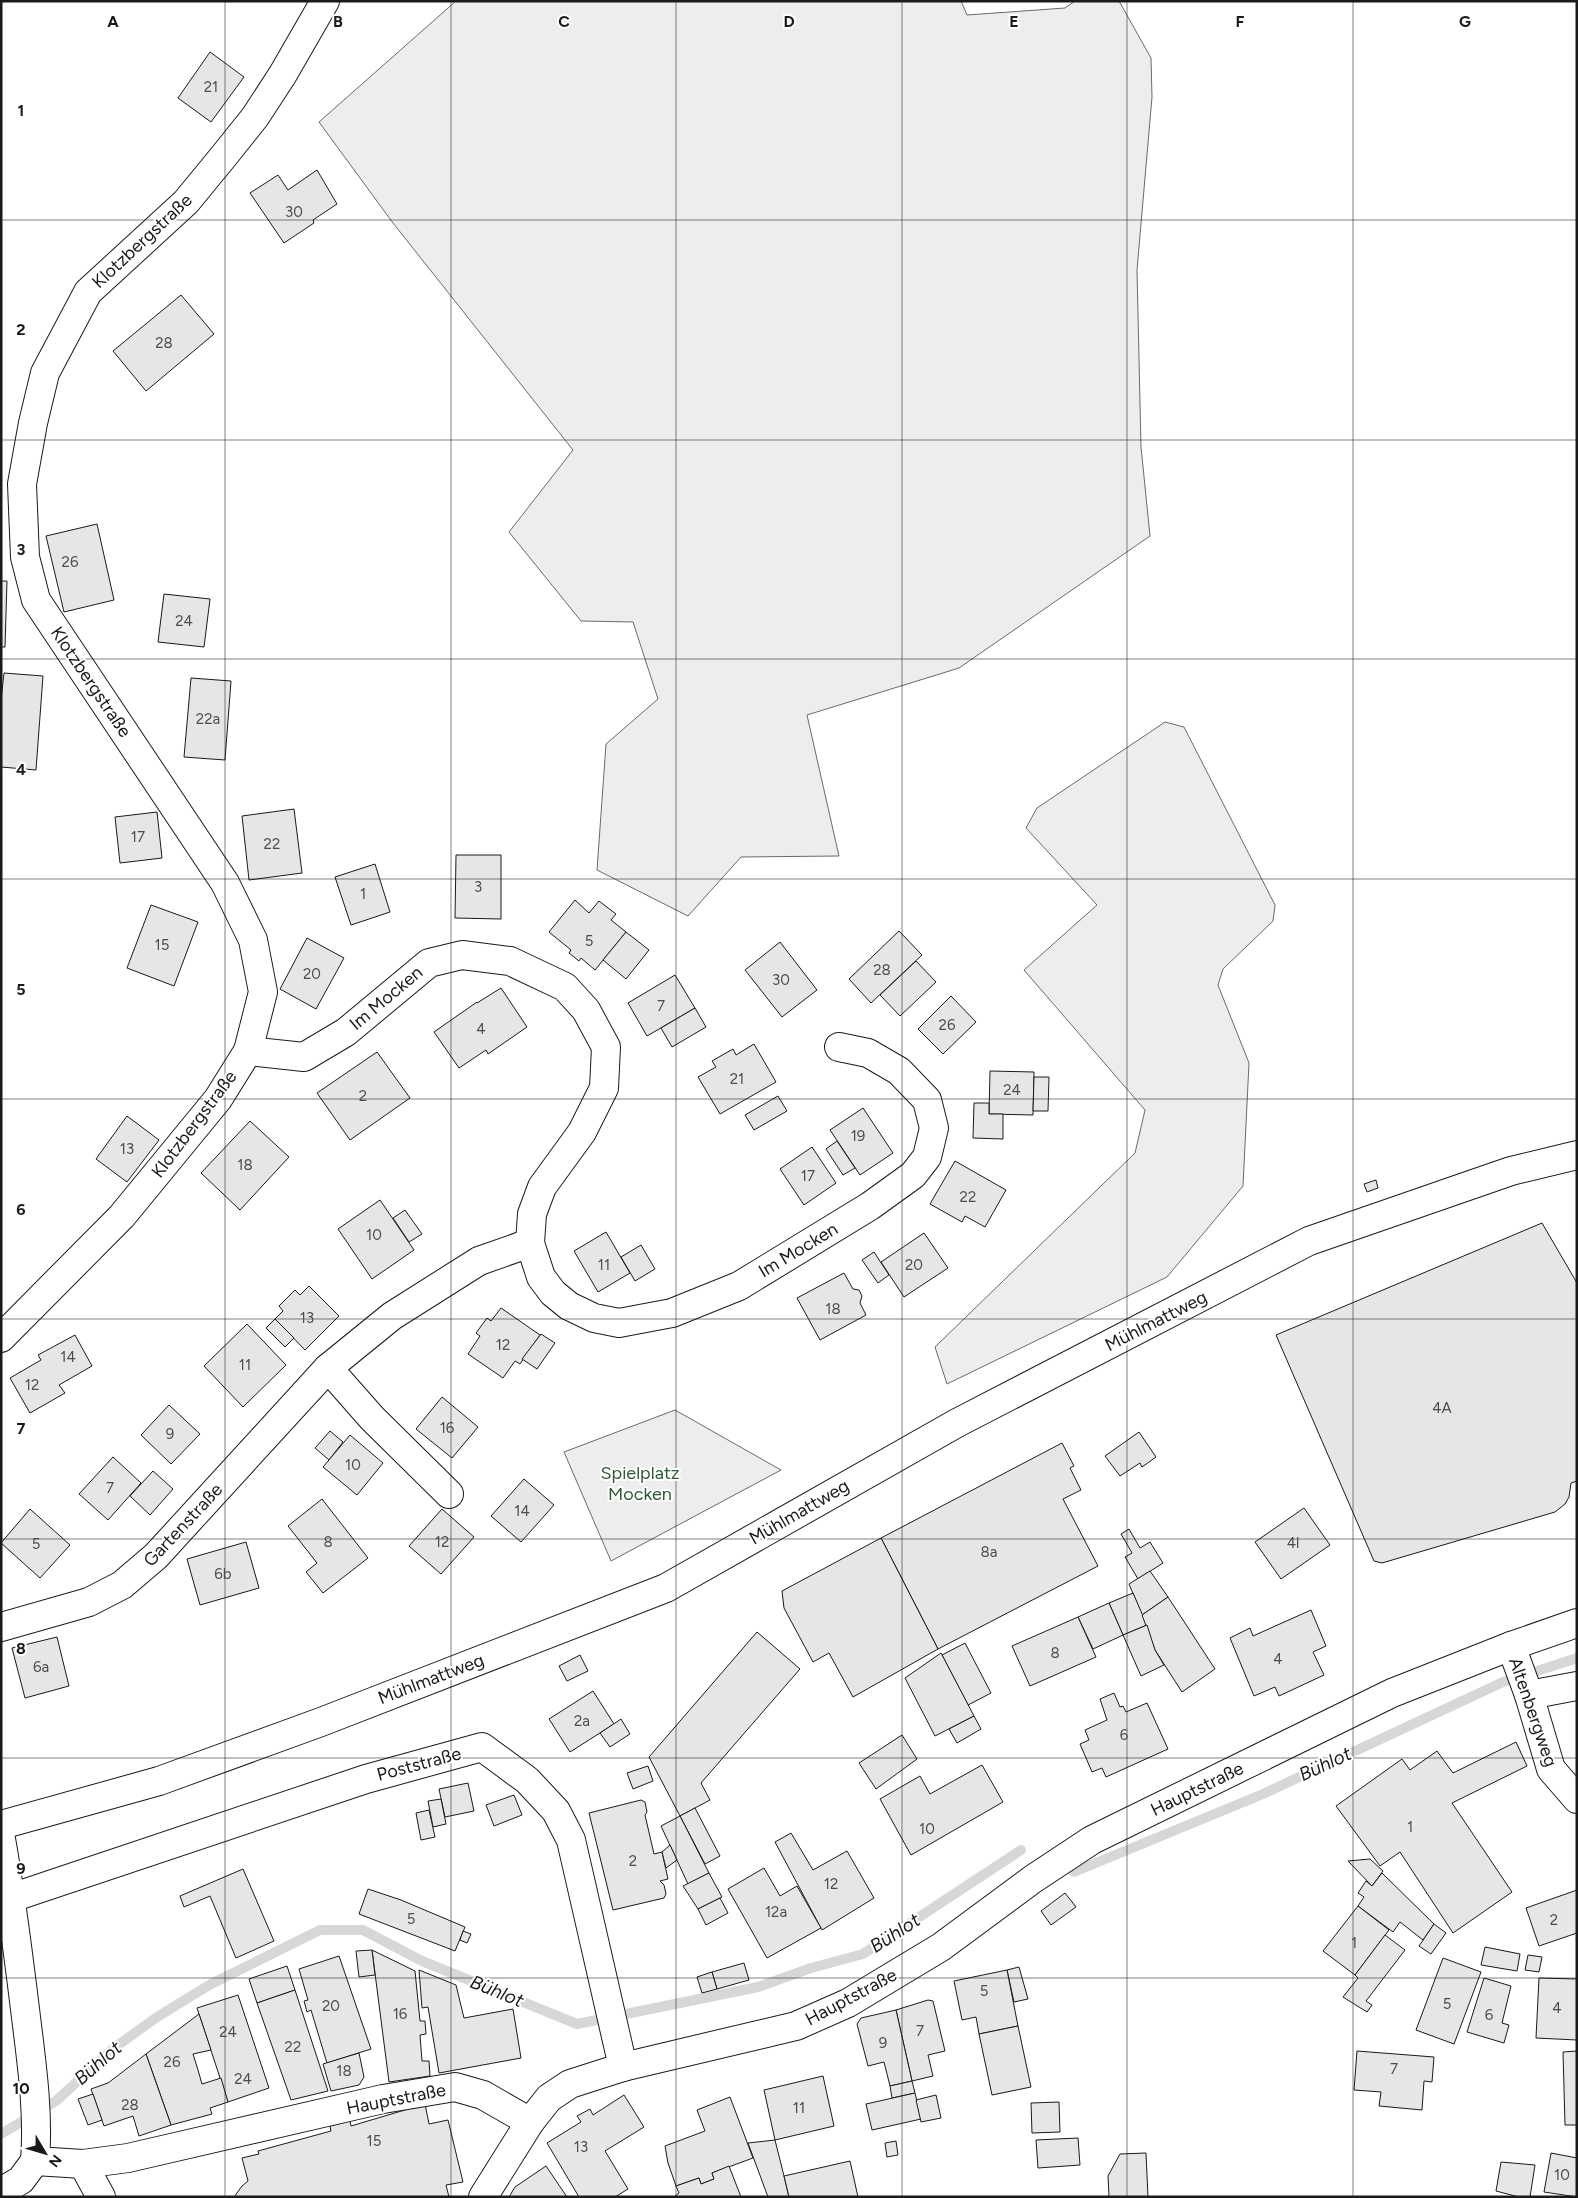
<svg xmlns="http://www.w3.org/2000/svg" width="1578" height="2198" font-family="Figtree,sans-serif">
  <style>
    .green { fill: #ededed; stroke: #6a6a6a }
    .lines { fill: none; stroke-linecap: round; stroke-linejoin: round }
    .stream { stroke: #d7d7d7; stroke-width: 10 }
    .building { fill: #e6e6e6; stroke: #1a1a1a }
    .minor-casing { stroke: #1a1a1a; stroke-width: 30 }
    .tertiary-casing { stroke: #1a1a1a; stroke-width: 30 }
    .secondary-casing { stroke: #1a1a1a; stroke-width: 30 }
    .minor { stroke: #fff; stroke-width: 28 }
    .tertiary { stroke: #fff; stroke-width: 28 }
    .secondary { stroke: #fff; stroke-width: 28 }
    .grid { fill: none; stroke: #1a1a1a; stroke-width: 1; stroke-opacity: 0.55 }
    .labels { text-anchor: middle; dominant-baseline: central; stroke-width: 4; stroke-linejoin: round; paint-order: stroke }
    .number-label { font-size: 15px; fill: #4d4d4d }
    .street-label { font-size: 18px; fill: #1a1a1a; stroke: #fff }
    .park-label { font-size: 18px; fill: #2b5a34; stroke: #fff }
    .water-label { font-size: 19px; font-style: italic; fill: #1a1a1a; stroke: #fff }
    .grid-label { font-size: 16px; text-anchor: middle; font-weight: bold; fill: #1a1a1a; stroke: #fff; stroke-width: 4; stroke-linejoin: round; paint-order: stroke }
  </style>
  <rect width="100%" height="100%" fill="#fff"/>
  <g class="green">
    <polygon points="456,1 961,1 967,15 1065,8 1075,1 1119,1 1151,58 1152,97 1137,270 1141,447 1150,536 959,668 807,715 839,856 741,857 688,916 597,870 606,744 658,699 633,622 581,621 509,532 573,450 393,223 319,122"/>
    <polygon points="1165,722 1184,727 1275,905 1273,921 1223,969 1218,985 1249,1063 1243,1186 1167,1277 947,1384 935,1347 1135,1153 1145,1110 1024,970 1097,905 1026,828 1037,808"/>
    <polygon points="675,1410 781,1470 611,1561 564,1452"/>
  </g>
  <g class="lines">
    <g class="stream">
      <polyline points="1074,1872 1263,1794 1503,1682 1577,1658"/>
      <polyline points="1,2134 56,2101 114,2048 157,2017 211,1984 320,1930 363,1930 422,1961 577,2024 758,1987 811,1968 863,1954 1021,1850"/>
    </g>
  </g>
  <g class="building">
    <polygon points="210,52 244,77 211,122 178,98"/>
    <polygon points="317,170 337,204 313,220 314,223 284,243 250,193 278,175 288,190"/>
    <polygon points="181,295 214,334 146,391 113,351"/>
    <polygon points="97,524 114,600 64,612 46,536"/>
    <polygon points="1,581 7,581 5,647 1,647"/>
    <polygon points="164,594 210,599 204,647 158,642"/>
    <polygon points="4,673 43,676 36,770 1,767 1,700"/>
    <polygon points="191,678 231,681 225,760 184,757"/>
    <polygon points="294,809 302,873 249,880 242,816"/>
    <polygon points="157,812 162,858 120,863 115,817"/>
    <polygon points="456,855 501,855 501,919 455,918"/>
    <polygon points="375,864 390,912 351,925 335,877"/>
    <polygon points="575,900 589,913 599,901 616,914 611,920 626,932 595,970 581,958 579,961 569,953 571,950 549,932"/>
    <polygon points="151,905 198,922 174,986 127,968"/>
    <polygon points="899,931 922,955 871,1003 849,979"/>
    <polygon points="626,932 649,950 626,979 603,960"/>
    <polygon points="307,938 344,958 316,1009 280,989"/>
    <polygon points="780,942 817,990 782,1017 745,970"/>
    <polygon points="916,961 936,982 900,1016 880,995"/>
    <polygon points="675,975 695,1008 647,1036 628,1003"/>
    <polygon points="501,988 527,1027 488,1054 486,1050 459,1068 434,1032 477,1002 477,1003"/>
    <polygon points="951,996 976,1022 943,1054 918,1029"/>
    <polygon points="695,1008 706,1027 672,1047 661,1028"/>
    <polygon points="754,1044 776,1082 720,1114 698,1077 716,1067 712,1061 733,1049 736,1055"/>
    <polygon points="377,1052 410,1098 350,1140 317,1093"/>
    <polygon points="990,1071 1034,1072 1033,1115 989,1114"/>
    <polygon points="1034,1077 1049,1077 1048,1111 1033,1111"/>
    <polygon points="778,1096 787,1111 754,1130 745,1115"/>
    <polygon points="974,1103 989,1103 989,1114 1003,1114 1003,1139 973,1138"/>
    <polygon points="863,1108 893,1153 860,1175 830,1130"/>
    <polygon points="127,1116 159,1140 127,1182 96,1159"/>
    <polygon points="250,1121 289,1157 240,1210 201,1173"/>
    <polygon points="837,1141 855,1168 843,1175 826,1149"/>
    <polygon points="812,1147 836,1183 804,1205 780,1169"/>
    <polygon points="955,1161 1006,1190 985,1227 965,1216 962,1222 930,1204"/>
    <polygon points="1376,1180 1378,1188 1367,1192 1364,1184"/>
    <polygon points="380,1200 414,1250 372,1279 338,1229"/>
    <polygon points="405,1210 422,1234 409,1242 393,1218"/>
    <polygon points="1542,1223 1577,1283 1577,1481 1571,1483 1569,1497 1565,1504 1555,1512 1382,1563 1374,1561 1276,1335"/>
    <polygon points="606,1232 630,1273 598,1292 574,1251"/>
    <polygon points="924,1233 948,1268 904,1297 881,1262"/>
    <polygon points="641,1245 655,1269 635,1281 621,1257"/>
    <polygon points="874,1252 889,1275 878,1283 862,1260"/>
    <polygon points="844,1273 853,1289 859,1290 862,1296 860,1303 866,1315 820,1340 797,1298"/>
    <polygon points="309,1286 339,1316 305,1350 275,1319 283,1311 279,1306 295,1290 300,1295"/>
    <polygon points="501,1308 540,1335 520,1364 515,1361 503,1378 468,1354 480,1336 476,1333 487,1318 491,1321"/>
    <polygon points="275,1319 294,1338 285,1347 266,1328"/>
    <polygon points="247,1324 286,1365 243,1407 204,1366"/>
    <polygon points="541,1334 555,1343 537,1369 522,1359"/>
    <polygon points="75,1335 92,1366 59,1385 65,1393 30,1413 10,1378 41,1360 38,1355"/>
    <polygon points="442,1397 478,1427 452,1458 416,1429"/>
    <polygon points="169,1405 200,1434 171,1464 141,1435"/>
    <polygon points="330,1431 343,1442 329,1460 315,1448"/>
    <polygon points="1139,1432 1156,1457 1142,1467 1140,1463 1120,1476 1105,1456"/>
    <polygon points="350,1435 383,1463 357,1495 323,1467"/>
    <polygon points="1062,1443 1074,1466 1070,1468 1081,1490 1063,1499 1098,1566 938,1649 881,1538"/>
    <polygon points="113,1457 141,1483 108,1520 79,1494"/>
    <polygon points="153,1471 173,1489 150,1515 130,1496"/>
    <polygon points="524,1479 554,1505 521,1542 491,1516"/>
    <polygon points="322,1499 368,1558 323,1593 306,1572 317,1563 288,1526"/>
    <polygon points="1304,1508 1330,1545 1281,1579 1255,1542"/>
    <polygon points="30,1509 70,1545 40,1578 1,1543"/>
    <polygon points="442,1509 474,1537 441,1574 409,1546"/>
    <polygon points="1129,1529 1140,1548 1150,1542 1163,1563 1138,1579 1125,1557 1132,1553 1121,1534"/>
    <polygon points="881,1538 938,1649 853,1697 829,1653 813,1662 784,1608 782,1591"/>
    <polygon points="246,1542 259,1588 200,1605 187,1559"/>
    <polygon points="1150,1571 1168,1597 1142,1615 1129,1584"/>
    <polygon points="1133,1593 1147,1625 1123,1635 1109,1603"/>
    <polygon points="1168,1597 1215,1669 1182,1692 1155,1650 1142,1615"/>
    <polygon points="1109,1603 1123,1635 1093,1649 1078,1617"/>
    <polygon points="1311,1610 1326,1646 1313,1652 1324,1675 1279,1696 1275,1687 1254,1696 1230,1638 1250,1628 1253,1636"/>
    <polygon points="1078,1617 1096,1657 1030,1686 1012,1646"/>
    <polygon points="1147,1625 1155,1650 1164,1665 1141,1676 1123,1635"/>
    <polygon points="757,1632 800,1669 701,1783 710,1800 680,1816 649,1757"/>
    <polygon points="57,1637 69,1686 25,1698 12,1648"/>
    <polygon points="965,1643 991,1693 968,1705 942,1655"/>
    <polygon points="941,1653 974,1716 935,1736 905,1678"/>
    <polygon points="580,1655 588,1671 567,1681 559,1666"/>
    <polygon points="593,1691 614,1724 570,1752 549,1719"/>
    <polygon points="1114,1693 1120,1707 1123,1706 1126,1712 1147,1703 1168,1749 1106,1777 1102,1768 1092,1772 1080,1744 1089,1740 1085,1730 1107,1720 1100,1699"/>
    <polygon points="974,1716 981,1729 957,1743 949,1729"/>
    <polygon points="621,1719 630,1734 610,1747 600,1733"/>
    <polygon points="902,1735 917,1759 876,1789 859,1763"/>
    <polygon points="1516,1742 1527,1766 1452,1803 1512,1892 1453,1933 1400,1852 1380,1866 1336,1806 1402,1759 1410,1770 1437,1751 1453,1773"/>
    <polygon points="982,1765 1003,1802 911,1855 880,1799 920,1776 930,1794"/>
    <polygon points="648,1766 653,1781 633,1789 627,1773"/>
    <polygon points="468,1783 474,1811 445,1817 439,1789"/>
    <polygon points="514,1795 522,1815 494,1826 486,1805"/>
    <polygon points="441,1799 446,1824 433,1827 428,1801"/>
    <polygon points="641,1800 645,1802 647,1812 645,1815 654,1854 662,1852 668,1879 660,1881 664,1885 666,1894 664,1898 613,1910 589,1813"/>
    <polygon points="695,1808 720,1856 705,1864 680,1816"/>
    <polygon points="429,1810 435,1837 421,1840 416,1813"/>
    <polygon points="680,1816 709,1873 688,1884 661,1826"/>
    <polygon points="791,1833 813,1870 847,1851 874,1898 822,1930 775,1842"/>
    <polygon points="670,1845 677,1860 666,1868 662,1852"/>
    <polygon points="1370,1859 1383,1871 1372,1886 1348,1861"/>
    <polygon points="764,1868 780,1896 797,1886 821,1928 767,1958 728,1889"/>
    <polygon points="243,1869 274,1941 236,1958 210,1896 184,1907 180,1896"/>
    <polygon points="709,1873 722,1897 698,1909 683,1886"/>
    <polygon points="1382,1873 1434,1924 1423,1940 1400,1922 1393,1932 1358,1906 1364,1897 1358,1893 1366,1881 1372,1886"/>
    <polygon points="368,1889 401,1900 465,1927 455,1951 359,1914"/>
    <polygon points="1577,1890 1577,1933 1539,1946 1526,1908"/>
    <polygon points="1065,1893 1076,1907 1051,1925 1041,1911"/>
    <polygon points="720,1898 728,1913 706,1925 698,1909"/>
    <polygon points="1358,1906 1389,1930 1355,1975 1323,1951"/>
    <polygon points="1434,1924 1446,1933 1431,1954 1419,1946"/>
    <polygon points="463,1931 471,1934 467,1943 460,1940"/>
    <polygon points="1385,1935 1405,1950 1366,2001 1372,2005 1367,2012 1343,1997 1358,1978 1355,1975"/>
    <polygon points="1485,1947 1520,1954 1517,1971 1481,1965"/>
    <polygon points="372,1950 415,1971 420,2021 425,2021 426,2034 420,2035 422,2061 429,2061 430,2076 389,2082"/>
    <polygon points="372,1950 375,1975 359,1977 356,1951"/>
    <polygon points="1528,1955 1542,1957 1539,1972 1525,1970"/>
    <polygon points="339,1956 371,2049 327,2063 311,2010 307,2012 304,2001 308,2000 299,1969"/>
    <polygon points="1443,1958 1481,1972 1454,2044 1416,2030"/>
    <polygon points="744,1963 749,1980 717,1989 712,1972"/>
    <polygon points="287,1966 295,1990 257,2003 249,1979"/>
    <polygon points="1019,1967 1028,1999 1014,2002 1007,1970"/>
    <polygon points="419,1970 456,1985 464,2018 513,2009 521,2058 439,2073 428,2007 422,2008"/>
    <polygon points="1007,1970 1018,2026 979,2034 976,2017 962,2020 954,1981"/>
    <polygon points="712,1972 717,1989 702,1993 697,1977"/>
    <polygon points="1484,1978 1511,1986 1502,2023 1509,2025 1504,2043 1467,2032"/>
    <polygon points="1539,1978 1577,1979 1577,2040 1536,2038"/>
    <polygon points="295,1990 328,2091 291,2100 257,2003"/>
    <polygon points="238,1995 269,2088 228,2102 197,2008"/>
    <polygon points="928,2000 933,2001 945,2051 928,2055 933,2076 912,2081 896,2010"/>
    <polygon points="896,2010 912,2081 890,2086 884,2062 868,2066 857,2024 861,2018"/>
    <polygon points="199,2014 211,2050 193,2054 198,2070 202,2084 221,2078 228,2102 210,2108 212,2114 171,2125 146,2054"/>
    <polygon points="1018,2026 1031,2087 992,2095 979,2034"/>
    <polygon points="1357,2051 1434,2057 1432,2082 1424,2081 1422,2110 1379,2106 1381,2092 1354,2090"/>
    <polygon points="1577,2051 1577,2125 1565,2125 1563,2052"/>
    <polygon points="359,2053 364,2077 359,2085 331,2091 323,2064"/>
    <polygon points="146,2054 171,2125 139,2136 133,2116 104,2126 91,2089 108,2083"/>
    <polygon points="823,2076 834,2126 775,2140 764,2090"/>
    <polygon points="912,2081 915,2093 892,2098 890,2086"/>
    <polygon points="915,2093 921,2119 872,2130 866,2104"/>
    <polygon points="93,2094 102,2120 88,2125 78,2099"/>
    <polygon points="624,2095 644,2127 605,2151 628,2189 615,2197 579,2197 547,2143 581,2122 577,2116 590,2109 593,2115"/>
    <polygon points="936,2095 941,2118 921,2122 916,2100"/>
    <polygon points="730,2097 753,2158 712,2173 714,2179 701,2184 699,2178 676,2186 668,2163 665,2146 705,2131 697,2110"/>
    <polygon points="1059,2102 1060,2132 1032,2133 1031,2103"/>
    <polygon points="425,2104 429,2124 448,2120 463,2182 446,2185 449,2197 234,2197 242,2186 248,2181 242,2158 259,2154 258,2151 331,2131 330,2126 350,2121 351,2126"/>
    <polygon points="1078,2138 1080,2165 1038,2168 1036,2140"/>
    <polygon points="775,2140 784,2176 789,2197 768,2197 748,2143"/>
    <polygon points="896,2141 898,2155 887,2157 885,2143"/>
    <polygon points="1146,2153 1148,2197 1109,2197 1108,2176 1120,2154"/>
    <polygon points="1551,2153 1577,2158 1577,2197 1544,2192"/>
    <polygon points="850,2161 858,2197 789,2197 784,2176"/>
    <polygon points="1501,2162 1535,2165 1530,2197 1519,2197 1496,2191"/>
    <polygon points="546,2166 567,2197 509,2197 515,2187"/>
    <polygon points="729,2166 741,2197 674,2197 679,2193 676,2186 699,2178 701,2184 714,2179 712,2173"/>
  </g>
  <g class="lines">
    <defs>
      <g id="minor">
        <polyline points="248,1051 304,1057 346,1032 429,963 462,955 510,961 565,987 586,1010 606,1047 604,1088 582,1132 542,1187 532,1214 530,1243 541,1277 553,1293 569,1306 594,1318 619,1323 672,1313 739,1286 870,1206 913,1175 927,1157 934,1128 927,1100 899,1071 868,1053 839,1047"/>
        <polyline points="1,1338 122,1216 218,1099 248,1051 263,992 253,940 225,883 36,600 25,557 22,484 33,423 45,373 88,292 186,202 223,157 255,117 283,74 325,1"/>
        <polyline points="328,1368 372,1418 449,1494"/>
        <polyline points="1,1627 89,1602 122,1585 156,1556 328,1368 392,1316 479,1261 530,1243"/>
        <polyline points="1511,1646 1529,1695 1551,1769 1577,1799"/>
        <polyline points="1529,1695 1577,1686"/>
        <path d="M 1,1839 C 11,1895 18,1952 25,2009 C 31,2059 39,2110 35,2161"/>
        <polyline points="11,1898 366,1779 482,1747 527,1780 556,1811 571,1840 623,2067"/>
        <polyline points="35,2161 83,2164 128,2158 383,2099 455,2087 483,2095 530,2122"/>
        <polyline points="83,2164 101,2197"/>
        <polyline points="1,2192 21,2180 35,2161"/>
      </g>
      <polyline id="tertiary" points="483,2197 530,2122 549,2098 570,2084 623,2067 796,2026 848,2003 941,1947 1033,1879 1092,1840 1392,1693 1511,1646 1577,1623"/>
      <polyline id="secondary" points="1,1825 159,1781 321,1722 666,1588 957,1423 1309,1241 1511,1171 1577,1155"/>
    </defs>
    <use href="#minor" class="minor-casing"/>
    <use href="#tertiary" class="tertiary-casing"/>
    <use href="#secondary" class="secondary-casing"/>
    <use href="#minor" class="minor"/>
    <use href="#tertiary" class="tertiary"/>
    <use href="#secondary" class="secondary"/>
  </g>
  <path class="grid" d="M 225,1 L 225,2197M 451,1 L 451,2197M 676,1 L 676,2197M 902,1 L 902,2197M 1127,1 L 1127,2197M 1353,1 L 1353,2197M 1,220 L 1577,220M 1,440 L 1577,440M 1,659 L 1577,659M 1,879 L 1577,879M 1,1099 L 1577,1099M 1,1319 L 1577,1319M 1,1539 L 1577,1539M 1,1758 L 1577,1758M 1,1978 L 1577,1978"/>
  <g class="labels">
    <g class="number-label">
      <text x="211" y="87">21</text>
      <text x="294" y="212">30</text>
      <text x="164" y="343">28</text>
      <text x="70" y="562">26</text>
      <text x="184" y="621">24</text>
      <text x="208" y="719">22a</text>
      <text x="138" y="837">17</text>
      <text x="272" y="844">22</text>
      <text x="478" y="887">3</text>
      <text x="363" y="894">1</text>
      <text x="589" y="941">5</text>
      <text x="162" y="945">15</text>
      <text x="882" y="970">28</text>
      <text x="312" y="974">20</text>
      <text x="781" y="980">30</text>
      <text x="661" y="1006">7</text>
      <text x="947" y="1025">26</text>
      <text x="481" y="1029">4</text>
      <text x="737" y="1079">21</text>
      <text x="1012" y="1090">24</text>
      <text x="363" y="1096">2</text>
      <text x="858" y="1136">19</text>
      <text x="127" y="1149">13</text>
      <text x="245" y="1165">18</text>
      <text x="808" y="1176">17</text>
      <text x="968" y="1197">22</text>
      <text x="374" y="1235">10</text>
      <text x="604" y="1265">11</text>
      <text x="914" y="1265">20</text>
      <text x="833" y="1309">18</text>
      <text x="307" y="1318">13</text>
      <text x="503" y="1345">12</text>
      <text x="68" y="1357">14</text>
      <text x="245" y="1365">11</text>
      <text x="32" y="1385">12</text>
      <text x="1442" y="1408">4A</text>
      <text x="447" y="1428">16</text>
      <text x="170" y="1434">9</text>
      <text x="353" y="1465">10</text>
      <text x="110" y="1488">7</text>
      <text x="522" y="1511">14</text>
      <text x="328" y="1542">8</text>
      <text x="442" y="1542">12</text>
      <text x="1293" y="1543">4l</text>
      <text x="36" y="1544">5</text>
      <text x="989" y="1552">8a</text>
      <text x="223" y="1574">6b</text>
      <text x="1055" y="1653">8</text>
      <text x="1278" y="1659">4</text>
      <text x="41" y="1667">6a</text>
      <text x="582" y="1721">2a</text>
      <text x="1124" y="1735">6</text>
      <text x="1410" y="1827">1</text>
      <text x="927" y="1829">10</text>
      <text x="633" y="1861">2</text>
      <text x="831" y="1884">12</text>
      <text x="776" y="1912">12a</text>
      <text x="411" y="1919">5</text>
      <text x="1554" y="1920">2</text>
      <text x="1354" y="1943">1</text>
      <text x="984" y="1991">5</text>
      <text x="1447" y="2004">5</text>
      <text x="331" y="2006">20</text>
      <text x="1557" y="2008">4</text>
      <text x="400" y="2014">16</text>
      <text x="1489" y="2015">6</text>
      <text x="920" y="2031">7</text>
      <text x="228" y="2032">24</text>
      <text x="883" y="2043">9</text>
      <text x="293" y="2047">22</text>
      <text x="172" y="2062">26</text>
      <text x="1394" y="2069">7</text>
      <text x="344" y="2071">18</text>
      <text x="243" y="2079">24</text>
      <text x="130" y="2105">28</text>
      <text x="799" y="2108">11</text>
      <text x="374" y="2141">15</text>
      <text x="581" y="2147">13</text>
      <text x="1562" y="2175">10</text>
    </g>
    <g class="street-label">
      <text transform="translate(142 241) rotate(-43)">Klotzbergstraße</text>
      <text transform="translate(91 682) rotate(56)">Klotzbergstraße</text>
      <text transform="translate(386 998) rotate(-40)">Im Mocken</text>
      <text transform="translate(194 1124) rotate(-53)">Klotzbergstraße</text>
      <text transform="translate(798 1250) rotate(-31)">Im Mocken</text>
      <text transform="translate(1156 1321) rotate(-27)">Mühlmattweg</text>
      <text transform="translate(799 1512) rotate(-30)">Mühlmattweg</text>
      <text transform="translate(183 1525) rotate(-47)">Gartenstraße</text>
      <text transform="translate(431 1679) rotate(-21)">Mühlmattweg</text>
      <text transform="translate(1533 1712) rotate(71)">Altenbergweg</text>
      <text transform="translate(419 1764) rotate(-15)">Poststraße</text>
      <text transform="translate(1197 1789) rotate(-26)">Hauptstraße</text>
      <text transform="translate(851 1997) rotate(-28)">Hauptstraße</text>
      <text transform="translate(396 2099) rotate(-11)">Hauptstraße</text>
    </g>
    <g class="park-label">
      <text x="640" y="1473">Spielplatz<tspan x="640" dy="21">Mocken</tspan></text>
    </g>
    <g class="water-label">
      <text transform="translate(1325 1764) rotate(-25)">Bühlot</text>
      <text transform="translate(895 1933) rotate(-33)">Bühlot</text>
      <text transform="translate(497 1991) rotate(22)">Bühlot</text>
      <text transform="translate(98 2063) rotate(-41)">Bühlot</text>
    </g>
  </g>
  <g class="grid-label">
    <text x="113" y="27">A</text>
    <text x="338" y="27">B</text>
    <text x="564" y="27">C</text>
    <text x="789" y="27">D</text>
    <text x="1014" y="27">E</text>
    <text x="1240" y="27">F</text>
    <text x="1465" y="27">G</text>
    <text x="21" y="116">1</text>
    <text x="21" y="335">2</text>
    <text x="21" y="555">3</text>
    <text x="21" y="775">4</text>
    <text x="21" y="995">5</text>
    <text x="21" y="1215">6</text>
    <text x="21" y="1434">7</text>
    <text x="21" y="1654">8</text>
    <text x="21" y="1874">9</text>
    <text x="21" y="2094">10</text>
  </g>
  <rect width="1578" height="2198" fill="none" stroke="#1a1a1a" stroke-width="5"/>
  <g transform="translate(45 2153) rotate(128)" stroke="#ffffff" stroke-width="4" paint-order="stroke">
  <path d="M0-4L9 19L0 12L-9 19Z" fill="#1a1a1a"/>
  <text y="-8" font-size="14" font-weight="bold" text-anchor="middle" fill="#1a1a1a">N</text>
  </g>
</svg>
